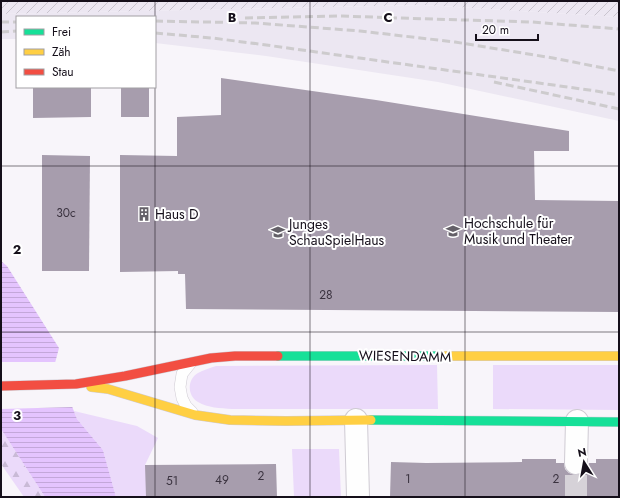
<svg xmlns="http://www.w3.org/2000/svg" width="620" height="498" font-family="Jost,sans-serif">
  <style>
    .built { fill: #ece7f2 }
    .industrial { fill: url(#industrial-furrows) }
    .grass { fill: #ebdafa }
    .forest { fill: url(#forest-firs) }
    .water { fill: url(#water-rules) }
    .pier { fill: #f8f5fa }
    .building { fill: #a79dad }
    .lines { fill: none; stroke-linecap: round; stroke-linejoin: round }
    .street-tunnel { stroke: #d6d2d8; stroke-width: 22; stroke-dasharray: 22 11; stroke-linecap: butt }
    .lane-casing { stroke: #cfcbd3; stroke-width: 12 }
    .street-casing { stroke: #cfcbd3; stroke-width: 24 }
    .fast-casing { stroke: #cfcbd3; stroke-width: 10 }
    .slow-casing { stroke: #cfcbd3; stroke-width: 10 }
    .jam-casing { stroke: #cfcbd3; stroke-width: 10 }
    .lane { stroke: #fefefe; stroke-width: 11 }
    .street { stroke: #fefefe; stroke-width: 22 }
    .fast { stroke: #16e098; stroke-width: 9 }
    .slow { stroke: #ffcf43; stroke-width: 9 }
    .jam { stroke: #f24e42; stroke-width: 9 }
    .rail { stroke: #cdcbcd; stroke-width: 3; stroke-dasharray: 8 4; stroke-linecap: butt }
    .grid { fill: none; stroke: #150f1a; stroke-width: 1; stroke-opacity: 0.55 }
    .labels { text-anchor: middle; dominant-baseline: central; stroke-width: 4; stroke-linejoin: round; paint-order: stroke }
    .number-label { font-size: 12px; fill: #3a323f }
    .poi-label { font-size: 14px; fill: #150f1a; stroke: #fff; text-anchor: start }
    .street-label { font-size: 14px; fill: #150f1a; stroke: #fff }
    .grid-label { font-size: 13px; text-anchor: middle; font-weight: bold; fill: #150f1a; stroke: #fff; stroke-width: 4; stroke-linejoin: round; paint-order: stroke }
  </style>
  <defs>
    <pattern id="industrial-furrows" width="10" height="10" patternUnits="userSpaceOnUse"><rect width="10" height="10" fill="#ece7f2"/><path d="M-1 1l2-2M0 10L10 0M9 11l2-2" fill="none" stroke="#cac5cf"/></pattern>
    <pattern id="forest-firs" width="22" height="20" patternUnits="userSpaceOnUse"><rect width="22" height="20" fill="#ebdafa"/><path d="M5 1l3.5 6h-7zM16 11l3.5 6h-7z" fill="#c9bad6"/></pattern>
    <pattern id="water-rules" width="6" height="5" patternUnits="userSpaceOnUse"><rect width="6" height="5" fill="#e4c4fe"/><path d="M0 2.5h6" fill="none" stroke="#c3a7d9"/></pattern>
  </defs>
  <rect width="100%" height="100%" fill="#f8f5fa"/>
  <polygon class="built" points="424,5 619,17 619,121 438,82 266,56 155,43 155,17 17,17 17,39 1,39 1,14"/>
  <polygon class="industrial" points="1,1 619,1 619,17 424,5 1,14"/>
  <g class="grass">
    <path d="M 437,365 L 438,409 L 232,409 C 220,408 208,408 198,402 C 187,396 187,379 198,373 C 203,370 210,368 216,366 Z"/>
    <polygon points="493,365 619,365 619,410 493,409"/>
    <polygon points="74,411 137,426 158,438 145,465 246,496 246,497 116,497 103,450 77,419"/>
    <polygon points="292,449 339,449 341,497 294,497"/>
  </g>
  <polygon class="forest" points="1,429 45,497 24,497 1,464"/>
  <polygon class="water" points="1,261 7,266 59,348 55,363 77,419 103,450 116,497 45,497 1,429"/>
  <polygon class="pier" points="1,362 58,362 74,407 1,409"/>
  <g class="building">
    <polygon points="221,78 376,100 569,131 569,151 534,151 535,200 619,201 619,312 186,309 185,274 178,274 178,271 120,272 120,155 177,156 177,117 221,115"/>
    <polygon points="33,87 91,87 91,117 33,118"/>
    <rect x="121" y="87" width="28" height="30"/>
    <polygon points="42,155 90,156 89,271 42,271"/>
    <polygon points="522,459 556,459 556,463 564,463 565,469 569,473 576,475 582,474 586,470 589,463 596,463 596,459 619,459 619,497 390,497 391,462 426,463 522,462"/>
    <polygon points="276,464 277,497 246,497 246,496 146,497 145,465"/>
  </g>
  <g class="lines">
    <polyline class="street-tunnel" points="576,497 576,463"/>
    <defs>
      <polyline id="lane" points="190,364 182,374 180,387 182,398 186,406 192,412"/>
      <g id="street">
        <polyline points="356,420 358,497"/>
        <polyline points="576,463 577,421"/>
      </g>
      <g id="fast">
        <polyline points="278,356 439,356"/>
        <polyline points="371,420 619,422"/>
      </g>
      <g id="slow">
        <polyline points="439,356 619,356"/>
        <polyline points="91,387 108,389 195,415 230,420 286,421 371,420"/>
      </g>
      <polyline id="jam" points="1,386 76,384 125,376 211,358 235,356 278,356"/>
    </defs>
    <use href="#lane" class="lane-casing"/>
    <use href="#street" class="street-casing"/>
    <use href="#fast" class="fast-casing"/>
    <use href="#slow" class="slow-casing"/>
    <use href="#jam" class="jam-casing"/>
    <use href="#lane" class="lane"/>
    <use href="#street" class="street"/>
    <use href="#fast" class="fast"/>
    <use href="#slow" class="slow"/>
    <use href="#jam" class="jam"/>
    <g class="rail">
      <polyline points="245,18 342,16 398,18 532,22 619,29"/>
      <polyline points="155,21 255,23 360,31 455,42 553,58 619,71"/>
      <polyline points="1,22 17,22"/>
      <polyline points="1,32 17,31"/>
      <polyline points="155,33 212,38 259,44 596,91 619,95"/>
      <polyline points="494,82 619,109"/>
    </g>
  </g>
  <path class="grid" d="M 155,1 L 155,17M 310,1 L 310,497M 465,1 L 465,497M 155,17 L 155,87M 155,87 L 155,497M 1,166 L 619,166M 1,332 L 619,332"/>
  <defs>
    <symbol id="building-bare" viewBox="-9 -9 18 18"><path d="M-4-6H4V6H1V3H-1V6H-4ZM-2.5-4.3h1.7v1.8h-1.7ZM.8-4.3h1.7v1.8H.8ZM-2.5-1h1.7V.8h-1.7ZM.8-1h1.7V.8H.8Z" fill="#646068" stroke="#fff" stroke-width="2.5" paint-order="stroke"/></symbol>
    <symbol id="university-bare" viewBox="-9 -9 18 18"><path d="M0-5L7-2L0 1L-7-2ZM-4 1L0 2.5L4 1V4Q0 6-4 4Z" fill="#646068" stroke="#fff" stroke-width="2.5" paint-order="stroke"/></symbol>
  </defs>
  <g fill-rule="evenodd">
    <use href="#building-bare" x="134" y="204" width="20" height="20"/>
    <use href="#university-bare" x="443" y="221" width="20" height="20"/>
    <use href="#university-bare" x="268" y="222" width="20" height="20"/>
  </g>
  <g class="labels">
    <g class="number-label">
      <text x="66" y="213">30c</text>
      <text x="326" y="295">28</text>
      <text x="261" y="476">2</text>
      <text x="408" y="479">1</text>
      <text x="556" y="479">2</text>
      <text x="222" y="480">49</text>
      <text x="172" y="481">51</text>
    </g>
    <g class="poi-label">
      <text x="155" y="214">Haus D</text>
      <text x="464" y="223">Hochschule für<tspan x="464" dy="16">Musik und Theater</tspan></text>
      <text x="289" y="224">Junges<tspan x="289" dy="16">SchauSpielHaus</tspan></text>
    </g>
    <g class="street-label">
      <text transform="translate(405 356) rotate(1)">WIESENDAMM</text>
    </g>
  </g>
  <g class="grid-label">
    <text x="232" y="22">B</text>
    <text x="388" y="22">C</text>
    <text x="17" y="254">2</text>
    <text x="17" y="420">3</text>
  </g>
  <rect width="620" height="498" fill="none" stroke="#150f1a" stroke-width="4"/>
  <rect x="16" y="16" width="140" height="72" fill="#ffffff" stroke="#a19fa3"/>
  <rect x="24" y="29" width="20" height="6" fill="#16e098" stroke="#a19fa3"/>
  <text x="52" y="36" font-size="12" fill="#150f1a">Frei</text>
  <rect x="24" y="49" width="20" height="6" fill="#ffcf43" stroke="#a19fa3"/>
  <text x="52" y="56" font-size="12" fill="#150f1a">Zäh</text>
  <rect x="24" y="69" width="20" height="6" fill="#f24e42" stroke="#a19fa3"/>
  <text x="52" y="76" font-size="12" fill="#150f1a">Stau</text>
  <g transform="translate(584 462) rotate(349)" stroke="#ffffff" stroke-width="3" paint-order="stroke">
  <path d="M0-3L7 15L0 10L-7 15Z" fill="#150f1a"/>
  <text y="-6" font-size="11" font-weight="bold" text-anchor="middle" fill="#150f1a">N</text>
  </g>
  <path d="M476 34v6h62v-6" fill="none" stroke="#150f1a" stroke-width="2"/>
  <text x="482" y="34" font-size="12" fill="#150f1a" stroke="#ffffff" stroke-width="3" paint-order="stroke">20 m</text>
</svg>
